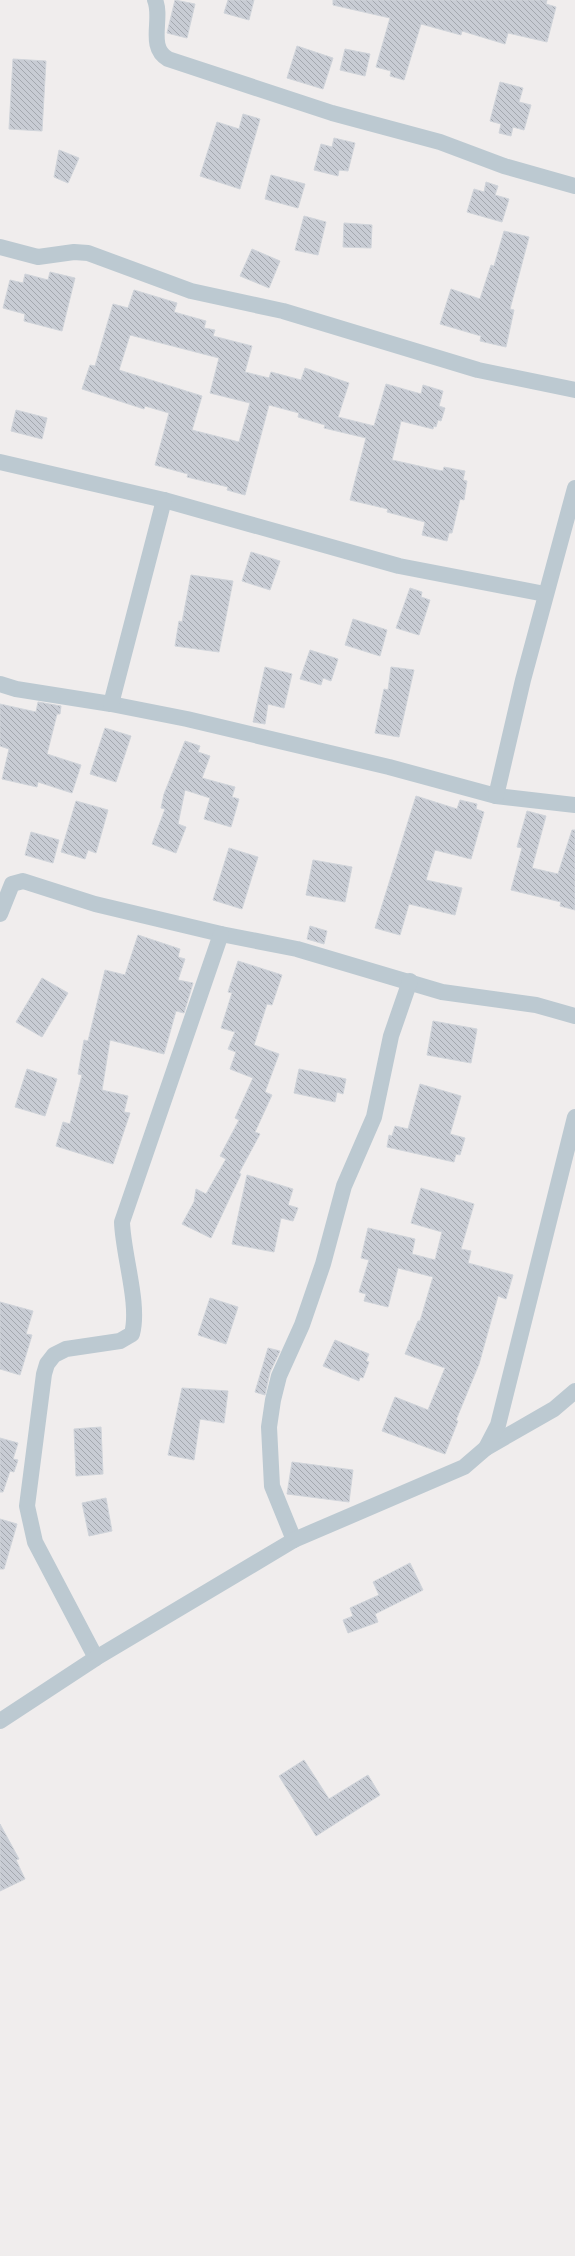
<svg xmlns="http://www.w3.org/2000/svg" width="575" height="2256" font-family="Karla,sans-serif">
  <style>
    .building { fill: url(#building-back-hatch); stroke: #d0d4da; fill-rule: evenodd }
    .lines { fill: none; stroke-linecap: round; stroke-linejoin: round }
    .street { stroke: #bcc9d1; stroke-width: 16 }
  </style>
  <defs>
    <pattern id="building-back-hatch" width="6" height="6" patternUnits="userSpaceOnUse"><rect width="6" height="6" fill="#c8ccd4"/><path d="M-1 5l2 2M0 0l6 6M5-1l2 2" fill="none" stroke="#a4a8af"/></pattern>
  </defs>
  <rect width="100%" height="100%" fill="#f0eded"/>
  <g class="building">
    <polygon points="175,0 195,4 187,38 167,33"/>
    <polygon points="228,0 254,0 249,20 224,13"/>
    <polygon points="333,0 547,0 546,4 556,7 547,42 508,33 505,44 462,31 461,35 421,24 404,80 390,76 391,71 376,67 390,18 333,5"/>
    <polygon points="297,46 333,58 323,89 287,78"/>
    <polygon points="345,49 370,54 365,76 340,70"/>
    <polygon points="13,59 46,61 42,131 9,129"/>
    <polygon points="500,82 523,88 519,102 531,105 524,130 513,127 511,136 499,133 501,124 490,121"/>
    <polygon points="243,114 260,119 240,189 200,176 217,122 239,129"/>
    <polygon points="334,138 355,143 348,171 339,170 338,176 314,170 321,144 332,147"/>
    <polygon points="59,150 79,158 68,183 54,177"/>
    <polygon points="271,175 305,184 298,208 265,199"/>
    <polygon points="486,182 498,186 495,195 509,199 502,222 467,212 474,189 484,192"/>
    <polygon points="304,216 326,222 318,255 295,250"/>
    <polygon points="344,223 372,225 371,248 343,247"/>
    <polygon points="504,231 529,237 510,309 514,310 506,347 480,341 481,336 440,324 451,289 480,299 491,265 494,266"/>
    <polygon points="252,249 280,261 269,288 240,276"/>
    <polygon points="50,272 75,278 62,331 24,321 25,314 3,308 10,280 23,283 25,274 48,280"/>
    <path d="M 134,290 L 177,303 L 174,312 L 206,321 L 204,328 L 215,330 L 213,336 L 252,346 L 245,372 L 269,378 L 271,372 L 301,380 L 305,368 L 349,383 L 338,417 L 374,426 L 386,384 L 421,394 L 423,385 L 443,391 L 439,406 L 445,408 L 441,421 L 438,420 L 436,427 L 434,426 L 433,429 L 401,421 L 392,460 L 437,470 L 443,471 L 444,467 L 465,471 L 463,480 L 467,481 L 464,500 L 460,499 L 452,533 L 449,533 L 447,541 L 422,535 L 425,522 L 387,512 L 388,509 L 350,500 L 366,438 L 324,428 L 325,425 L 298,417 L 299,413 L 269,405 L 245,495 L 227,490 L 228,487 L 187,477 L 188,474 L 155,465 L 169,413 L 145,406 L 144,409 L 82,389 L 90,365 L 95,366 L 113,304 L 128,308 ZM 130,335 L 219,358 L 210,393 L 250,403 L 239,442 L 192,430 L 202,396 L 119,370 Z"/>
    <polygon points="16,410 47,418 42,439 11,431"/>
    <polygon points="251,552 280,561 270,590 242,581"/>
    <polygon points="191,575 233,581 219,652 175,646 179,621 182,622"/>
    <polygon points="410,588 422,592 421,597 430,600 419,635 396,628"/>
    <polygon points="353,619 387,630 380,656 345,645"/>
    <polygon points="310,650 338,659 331,681 323,678 321,685 300,679"/>
    <polygon points="265,667 292,674 284,708 268,704 265,724 253,722"/>
    <polygon points="391,667 414,670 399,737 375,733 384,689 388,690"/>
    <polygon points="38,702 61,706 60,714 57,714 47,754 81,765 72,793 38,782 37,787 2,779 9,749 0,746 0,704 36,712"/>
    <polygon points="105,728 131,736 116,782 90,774"/>
    <polygon points="185,741 200,746 198,752 210,756 202,778 235,787 232,797 239,799 231,827 204,819 210,798 185,790 178,824 186,827 176,853 152,844 165,809 161,808 164,794"/>
    <polygon points="416,796 457,809 460,800 477,804 476,809 484,812 471,859 435,850 426,880 462,888 455,915 409,904 400,935 375,928"/>
    <polygon points="76,801 108,810 96,853 88,850 85,859 61,852"/>
    <polygon points="527,811 546,816 532,868 558,874 572,830 575,830 575,910 560,906 561,902 511,890 522,848 517,847"/>
    <polygon points="31,832 59,840 53,863 25,855"/>
    <polygon points="229,848 258,857 242,909 213,900"/>
    <polygon points="313,860 352,867 345,902 306,895"/>
    <polygon points="310,926 327,931 324,944 307,939"/>
    <polygon points="138,935 180,949 178,957 185,959 178,980 193,983 184,1013 176,1011 164,1054 110,1040 102,1090 128,1096 124,1112 130,1113 113,1164 56,1146 63,1122 70,1124 82,1075 78,1074 84,1040 88,1041 105,970 125,975"/>
    <polygon points="238,961 282,975 272,1005 267,1004 254,1045 279,1054 265,1092 272,1095 255,1132 260,1134 239,1173 241,1174 211,1238 182,1224 194,1202 196,1189 206,1194 226,1159 220,1156 239,1120 235,1118 253,1078 230,1069 236,1052 228,1049 235,1032 221,1028 232,993 228,992"/>
    <polygon points="42,978 68,993 42,1037 16,1022"/>
    <polygon points="433,1021 477,1029 471,1063 427,1055"/>
    <polygon points="27,1069 57,1079 45,1116 15,1107"/>
    <polygon points="299,1069 346,1079 343,1094 337,1092 335,1102 294,1093"/>
    <polygon points="420,1084 461,1096 450,1134 465,1138 460,1155 456,1154 454,1162 387,1147 389,1135 392,1136 395,1126 408,1129"/>
    <polygon points="247,1175 293,1189 288,1205 298,1208 293,1221 281,1218 274,1252 232,1244"/>
    <polygon points="421,1188 474,1204 461,1249 471,1251 468,1263 513,1275 506,1299 498,1296 479,1364 456,1420 458,1421 445,1454 382,1431 395,1397 428,1410 445,1368 405,1354 418,1321 420,1321 433,1277 398,1268 388,1307 364,1301 366,1294 359,1292 369,1260 361,1258 368,1228 415,1239 412,1254 435,1260 442,1232 411,1223"/>
    <polygon points="210,1298 238,1307 226,1344 198,1335"/>
    <polygon points="0,1302 33,1311 26,1334 32,1335 20,1375 0,1369"/>
    <polygon points="335,1340 369,1354 366,1361 369,1362 363,1378 360,1377 359,1381 323,1366"/>
    <polygon points="268,1348 280,1351 270,1372 265,1395 255,1392"/>
    <polygon points="182,1388 228,1391 224,1423 200,1419 194,1460 168,1455"/>
    <polygon points="101,1427 103,1474 76,1476 74,1429"/>
    <polygon points="0,1438 18,1443 13,1459 18,1460 14,1472 10,1471 3,1492 0,1492"/>
    <polygon points="292,1462 353,1470 349,1502 287,1494"/>
    <polygon points="106,1498 112,1531 89,1536 82,1503"/>
    <polygon points="0,1519 17,1524 4,1569 0,1569"/>
    <polygon points="410,1563 423,1590 375,1614 378,1622 348,1633 343,1620 353,1616 350,1608 379,1595 373,1582"/>
    <polygon points="304,1760 329,1799 368,1775 380,1795 316,1836 279,1776"/>
    <polygon points="0,1824 19,1859 16,1860 25,1879 0,1891"/>
  </g>
  <g class="lines">
    <g class="street">
      <path d="M 155,0 C 163,19 147,47 168,59 L 332,113 L 440,142 L 504,166 L 575,186"/>
      <polyline points="0,247 38,257 74,252 88,253 191,291 283,311 478,370 575,390"/>
      <polyline points="0,462 164,500 399,566 545,594"/>
      <polyline points="0,684 16,689 111,704 187,719 389,767 496,796 575,805"/>
      <polyline points="111,704 164,500"/>
      <polyline points="496,796 523,680 575,488"/>
      <polyline points="0,914 12,884 23,881 95,904 221,934 297,949 442,992 536,1005 575,1016"/>
      <polyline points="486,1448 554,1409 575,1391"/>
      <polyline points="294,1540 272,1486 269,1427 273,1400 279,1376 302,1325 323,1264 344,1186 374,1117 391,1036 410,981"/>
      <path d="M 96,1658 L 35,1542 L 27,1506 L 44,1374 L 47,1364 L 54,1355 L 66,1349 L 120,1341 L 132,1334 C 140,1304 123,1255 122,1222 L 221,934"/>
      <polyline points="0,1721 96,1658 294,1540 464,1467 486,1448 498,1425 575,1117"/>
    </g>
  </g>
</svg>
